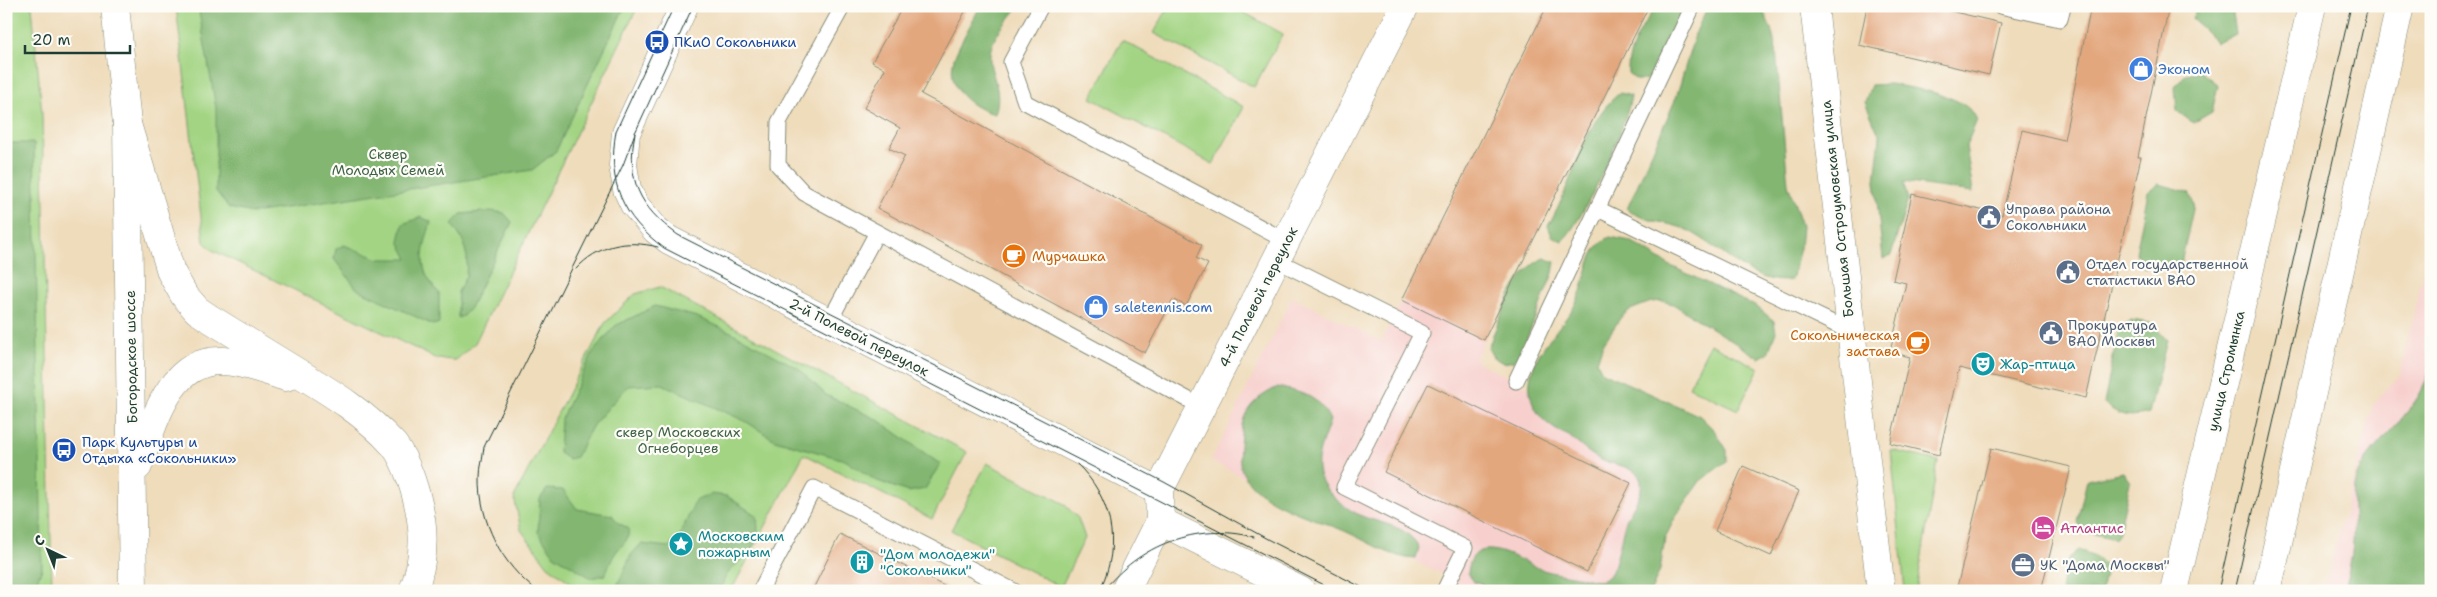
<svg xmlns="http://www.w3.org/2000/svg" width="2437" height="597" font-family="'Shantell Sans',sans-serif">
  <style>
    .built { fill: #f7d0cd }
    .green { fill: #a3d483; stroke: #61885c }
    .forest { fill: #82b671; stroke: #507a52 }
    .building { fill: #e3a77e }
    .lines { fill: none; stroke-linecap: round; stroke-linejoin: round }
    .service-casing { stroke: #878c78; stroke-width: 17 }
    .minor-casing { stroke: #878c78; stroke-width: 29 }
    .secondary-casing { stroke: #878c78; stroke-width: 29 }
    .primary-casing { stroke: #878c78; stroke-width: 29 }
    .service { stroke: #fff; stroke-width: 15 }
    .minor { stroke: #fff; stroke-width: 28 }
    .secondary { stroke: #fff; stroke-width: 28 }
    .primary { stroke: #fff; stroke-width: 28 }
    .tram { stroke: #1f3d34; stroke-width: 1 }
    .labels { text-anchor: middle; dominant-baseline: central; stroke-width: 4.5; stroke-linejoin: round; paint-order: stroke }
    .transit-label { font-size: 14px; fill: #164399; stroke: #fdfcf7; text-anchor: start }
    .shop-label { font-size: 14px; fill: #366cbe; stroke: #fdfcf7; text-anchor: start }
    .park-label { font-size: 14px; fill: #406348; stroke: #fdfcf7 }
    .street-label { font-size: 14px; fill: #1f3d34; stroke: #fdfcf7 }
    .service-label { font-size: 14px; fill: #4e5e75; stroke: #fdfcf7; text-anchor: start }
    .food-label { font-size: 14px; fill: #c56008; stroke: #fdfcf7; text-anchor: start }
    .culture-label { font-size: 14px; fill: #0d838f; stroke: #fdfcf7; text-anchor: start }
    .hotel-label { font-size: 14px; fill: #b23c85; stroke: #fdfcf7; text-anchor: start }
  </style>
  <rect width="100%" height="100%" fill="#fdfcf7"/>
  <filter id="ink" filterUnits="userSpaceOnUse"><feTurbulence type="fractalNoise" baseFrequency=".02" numOctaves="2"/><feDisplacementMap in="SourceGraphic" scale="10" xChannelSelector="R" yChannelSelector="G"/><feConvolveMatrix kernelMatrix="1 2 1 2 8 2 1 2 1" color-interpolation-filters="sRGB"/></filter>
  <filter id="wash" filterUnits="userSpaceOnUse"><feTurbulence type="fractalNoise" baseFrequency=".0096" numOctaves="4" result="noise"/><feDisplacementMap in="SourceGraphic" scale="20" xChannelSelector="R" yChannelSelector="G"/><feGaussianBlur stdDeviation="1.12" result="paint"/><feColorMatrix in="noise" values="0 0 0 0 0 0 0 0 0 0 0 0 0 0 0 0 0 1.4 0 .05"/><feComposite in="paint" operator="in"/></filter>
  <g filter="url(#wash)">
    <rect width="100%" height="100%" fill="#efdcbb"/>
    <g class="built">
      <polygon points="2431,139 2431,591 2324,591 2373,404 2400,375 2428,250 2421,184"/>
      <polygon points="1292,297 1381,341 1402,300 1484,340 1475,361 1697,470 1638,591 1476,591 1211,461"/>
    </g>
    <g class="green">
      <polygon points="6,6 32,6 42,113 52,591 6,591"/>
      <polygon points="176,6 638,6 475,343 456,360 437,359 212,250 204,242"/>
      <polygon points="1169,6 1232,6 1283,34 1254,87 1154,33"/>
      <polygon points="1122,40 1244,107 1213,164 1091,98"/>
      <polygon points="660,287 967,452 932,519 804,454 731,591 582,591 548,566 521,530 514,497 605,323 635,294"/>
      <polygon points="1710,344 1759,368 1738,410 1689,387"/>
      <polygon points="1891,450 1938,461 1916,591 1905,591"/>
      <polygon points="987,463 1063,503 1078,518 1085,538 1061,587 951,530"/>
    </g>
    <g class="forest">
      <polygon points="198,6 625,6 556,151 532,170 253,213 229,208 216,191 216,108"/>
      <path d="M 980,6 L 1019,6 C 1009,20 993,34 990,53 C 988,74 1004,87 995,114 C 971,108 948,90 953,63 C 955,50 974,20 980,6 Z"/>
      <path d="M 1656,6 L 1684,6 C 1677,25 1666,41 1657,59 C 1653,66 1652,73 1646,80 L 1636,80 L 1628,73 C 1627,50 1643,25 1656,6 Z"/>
      <path d="M 1708,6 L 1761,6 L 1771,28 L 1776,50 L 1788,184 L 1802,226 L 1800,248 L 1792,280 C 1751,287 1721,246 1687,230 C 1667,221 1645,223 1627,209 L 1676,98 L 1695,34 Z"/>
      <polygon points="2198,6 2232,6 2236,34 2216,42 2192,18"/>
      <polygon points="2201,72 2218,85 2212,112 2193,123 2177,111 2175,87 2185,75"/>
      <path d="M 1890,84 C 1915,89 1967,94 1977,120 L 1966,146 L 1973,192 L 1903,182 L 1908,200 L 1891,255 L 1883,259 L 1875,181 L 1880,137 L 1865,102 L 1871,85 Z"/>
      <path d="M 1620,93 L 1631,96 C 1627,125 1583,223 1562,241 L 1552,236 L 1548,226 C 1575,183 1581,122 1620,93 Z"/>
      <polygon points="6,143 34,143 42,569 32,591 6,591"/>
      <polygon points="2159,184 2189,192 2194,205 2181,263 2163,269 2143,267 2136,253 2148,192"/>
      <polygon points="491,211 504,213 512,222 470,308 463,316 458,318 458,292 466,276 467,257 463,241 452,224 461,214"/>
      <path d="M 421,217 L 431,222 C 422,252 416,268 439,293 L 439,323 L 433,325 L 357,289 L 334,259 L 336,249 L 344,245 L 379,259 L 408,259 L 399,241 L 403,224 Z"/>
      <path d="M 1610,237 L 1631,241 L 1669,265 L 1757,307 L 1774,321 L 1776,332 L 1768,353 L 1759,358 L 1673,304 L 1662,301 L 1651,302 L 1630,310 L 1621,317 L 1603,344 L 1597,362 L 1602,372 L 1700,416 L 1715,431 L 1727,450 L 1727,461 L 1700,481 L 1675,518 L 1665,538 L 1660,570 L 1651,591 L 1498,591 L 1474,582 L 1468,573 C 1472,528 1520,561 1543,570 C 1556,574 1571,576 1584,578 C 1593,580 1601,584 1609,576 C 1617,567 1621,536 1625,523 C 1629,511 1639,501 1641,489 C 1645,465 1613,466 1599,459 C 1588,453 1578,444 1569,436 C 1563,433 1557,431 1552,427 C 1534,415 1525,392 1532,371 C 1539,346 1562,327 1575,305 C 1588,283 1585,248 1610,237 Z"/>
      <path d="M 1545,258 L 1555,262 L 1553,273 L 1521,353 L 1514,361 L 1503,363 L 1493,357 L 1488,348 C 1500,320 1514,269 1545,258 Z"/>
      <polygon points="655,306 697,317 731,332 798,368 826,395 878,420 940,464 925,489 908,492 875,480 845,460 775,440 745,421 662,384 628,386 593,425 576,457 568,459 559,453 561,419 593,352 615,326"/>
      <path d="M 2131,320 L 2151,323 L 2167,340 L 2149,413 C 2128,418 2122,417 2104,404 L 2118,331 Z"/>
      <path d="M 2431,360 L 2431,591 L 2343,591 C 2348,575 2352,559 2353,542 C 2355,519 2348,487 2361,467 C 2384,430 2426,407 2431,360 Z"/>
      <path d="M 1278,387 C 1304,394 1317,394 1330,420 C 1326,435 1316,453 1318,468 C 1320,491 1347,511 1367,518 C 1388,525 1407,527 1419,547 L 1416,559 C 1391,558 1371,543 1349,533 C 1319,519 1261,506 1244,475 C 1237,463 1240,448 1241,434 C 1242,409 1257,397 1278,387 Z"/>
      <polygon points="2123,472 2130,482 2119,532 2115,539 2082,531 2077,522 2087,480"/>
      <path d="M 547,489 L 563,490 L 577,509 L 612,515 L 618,523 L 628,528 C 630,541 623,543 616,552 C 611,559 608,568 605,575 L 591,578 L 554,555 L 538,532 L 540,499 Z"/>
      <path d="M 711,494 L 727,496 L 757,516 C 757,522 759,530 757,536 C 751,562 725,563 721,591 L 617,591 L 617,586 L 631,555 L 641,544 L 669,547 L 681,533 L 695,501 Z"/>
      <polygon points="2079,550 2095,556 2107,567 2101,591 2061,591 2068,559"/>
    </g>
    <g id="blocks">
      <g class="building">
        <polygon points="903,6 968,6 921,94 1202,245 1196,258 1208,264 1186,306 1173,299 1145,353 877,208 905,156 889,148 900,128 864,108 885,69 872,62"/>
        <polygon points="1547,6 1649,6 1484,340 1402,300"/>
        <polygon points="1867,6 1929,6 2001,23 1989,75 1859,45"/>
        <polygon points="2091,6 2169,6 2138,157 2141,157 2086,398 1959,368 1939,455 1890,443 1910,357 1890,352 1906,283 1893,280 1912,194 2002,215 2022,130 2064,140"/>
        <polygon points="1428,384 1631,483 1587,572 1384,472"/>
        <polygon points="1991,448 2071,467 2041,591 1956,591"/>
        <polygon points="1743,466 1799,491 1771,556 1715,531"/>
        <polygon points="840,534 954,591 812,591"/>
      </g>
    </g>
  </g>
  <g filter="url(#ink)">
    <use href="#blocks" fill-opacity="0" stroke="#878c78" stroke-width="1"/>
    <g class="lines">
      <defs>
        <g id="service">
          <polyline points="843,6 779,122 778,165 804,193 1202,407"/>
          <polyline points="1041,6 1011,62 1025,102 1286,241"/>
          <polyline points="2000,6 2060,19 2063,6"/>
          <polyline points="1598,209 1851,332"/>
          <polyline points="1276,260 1422,333 1344,487 1465,548 1444,591"/>
          <polyline points="829,322 876,234"/>
          <polyline points="1516,381 1693,6"/>
          <polyline points="760,591 814,488 1014,591"/>
        </g>
        <g id="minor">
          <polyline points="684,6 626,133 623,165 627,189 634,204 656,230 669,240 1159,491"/>
          <polyline points="1814,6 1881,591"/>
          <polyline points="1160,521 1301,591"/>
          <polyline points="1125,591 1160,521 1159,491 1405,6"/>
        </g>
        <g id="secondary">
          <polyline points="115,6 127,124 133,591"/>
          <path d="M 127,124 L 171,272 L 184,295 L 197,310 L 209,318 C 238,336 268,354 297,372 C 332,393 366,414 394,445 C 402,455 407,468 411,479 C 424,517 428,553 413,591"/>
          <path d="M 138,466 C 153,426 168,358 223,361 C 245,362 266,371 286,377"/>
        </g>
        <g id="primary">
          <polyline points="2174,591 2312,6"/>
          <polyline points="2267,591 2400,6"/>
        </g>
      </defs>
      <use href="#service" class="service-casing"/>
      <use href="#minor" class="minor-casing"/>
      <use href="#secondary" class="secondary-casing"/>
      <use href="#primary" class="primary-casing"/>
      <use href="#service" class="service"/>
      <use href="#minor" class="minor"/>
      <use href="#secondary" class="secondary"/>
      <use href="#primary" class="primary"/>
      <g class="tram">
        <path d="M 674,6 L 616,131 C 607,183 622,217 664,248 L 1336,591"/>
        <path d="M 635,133 C 626,180 639,207 678,235 L 1164,482 L 1269,540 L 1369,591"/>
        <path d="M 576,269 C 598,245 626,239 658,247"/>
        <path d="M 1077,464 C 1111,496 1122,544 1101,587"/>
        <path d="M 537,591 C 502,565 479,522 480,477 C 480,467 483,457 484,447 L 623,165 L 635,133 L 693,6"/>
        <path d="M 1103,591 C 1139,545 1197,522 1254,537"/>
        <polyline points="2218,591 2351,6"/>
        <polyline points="2235,591 2368,6"/>
      </g>
    </g>
  </g>
  <defs>
    <symbol id="bus-disc" viewBox="-11 -11 22 22"><circle r="9.5" fill="#1a4fb4" stroke="#fdfcf7"/><path d="M-5-6H5V4H4V6H2V4H-2V6H-4V4H-5ZM-3.5-4V0h7V-4ZM-3.5 1.2v1.5H-2V1.2ZM2 1.2v1.5H3.5V1.2Z" fill="#fff"/></symbol>
    <symbol id="shop-disc" viewBox="-11 -11 22 22"><circle r="9.5" fill="#3f7fe0" stroke="#fdfcf7"/><path d="M-5-2.5h2.3a2.7 3.5 0 0 1 5.4 0H5L5.5 6h-11ZM-1.5-2.5h3a1.5 2.3 0 0 0-3 0Z" fill="#fff"/></symbol>
    <symbol id="civic-disc" viewBox="-11 -11 22 22"><circle r="9.5" fill="#5c6f8a" stroke="#fdfcf7"/><path d="M-.6-6.5H3V-4.5H.6V-3L4-1V1h2V6H-6V1h2V-1L-.6-3ZM-1.2 2.5V6h2.4V2.5Z" fill="#fff"/></symbol>
    <symbol id="cafe-disc" viewBox="-11 -11 22 22"><circle r="9.5" fill="#e8710a" stroke="#fdfcf7"/><path d="M-5.5-4.5H6V0H3Q3 3.5 0 3.5H-2.5Q-5.5 3.5-5.5 0ZM3-3.2v2h1.7v-2ZM-6 4.5H4V6H-6Z" fill="#fff"/></symbol>
    <symbol id="theatre-disc" viewBox="-11 -11 22 22"><circle r="9.5" fill="#0f9aa8" stroke="#fdfcf7"/><path d="M-5-5.5Q0-4 5-5.5V0Q5 5 0 6Q-5 5-5 0ZM-3.3-2.5H-1v1.5H-3.3ZM1-2.5H3.3v1.5H1ZM-2.8 1Q0 5.5 2.8 1Z" fill="#fff"/></symbol>
    <symbol id="hotel-disc" viewBox="-11 -11 22 22"><circle r="9.5" fill="#d1479c" stroke="#fdfcf7"/><path d="M-6-4.5h1.5V1H6V5H4.5V3h-9V5H-6ZM-4 0a1.8 1.8 0 1 1 3.6 0ZM.5 0V-2.5h3Q6-2.5 6 0Z" fill="#fff"/></symbol>
    <symbol id="sight-disc" viewBox="-11 -11 22 22"><circle r="9.5" fill="#0f9aa8" stroke="#fdfcf7"/><path d="M0-6L1.8-2.2L6-1.7L2.9 1.2L3.7 5.4L0 3.3L-3.7 5.4L-2.9 1.2L-6-1.7L-1.8-2.2Z" fill="#fff"/></symbol>
    <symbol id="building-disc" viewBox="-11 -11 22 22"><circle r="9.5" fill="#0f9aa8" stroke="#fdfcf7"/><path d="M-4-6H4V6H1V3H-1V6H-4ZM-2.5-4.3h1.7v1.8h-1.7ZM.8-4.3h1.7v1.8H.8ZM-2.5-1h1.7V.8h-1.7ZM.8-1h1.7V.8H.8Z" fill="#fff"/></symbol>
    <symbol id="office-disc" viewBox="-11 -11 22 22"><circle r="9.5" fill="#5c6f8a" stroke="#fdfcf7"/><path d="M-6-3h4V-5.5h4V-3h4V5H-6ZM-1-4.5V-3h2v-1.5ZM-6 0V1H6V0Z" fill="#fff"/></symbol>
  </defs>
  <g fill-rule="evenodd">
    <use href="#bus-disc" x="643" y="28" width="28" height="28"/>
    <use href="#shop-disc" x="2127" y="55" width="28" height="28"/>
    <use href="#civic-disc" x="1975" y="203" width="28" height="28"/>
    <use href="#cafe-disc" x="1000" y="242" width="28" height="28"/>
    <use href="#civic-disc" x="2054" y="258" width="28" height="28"/>
    <use href="#shop-disc" x="1082" y="293" width="28" height="28"/>
    <use href="#civic-disc" x="2037" y="319" width="28" height="28"/>
    <use href="#cafe-disc" x="1904" y="329" width="28" height="28"/>
    <use href="#theatre-disc" x="1969" y="350" width="28" height="28"/>
    <use href="#bus-disc" x="50" y="436" width="28" height="28"/>
    <use href="#hotel-disc" x="2029" y="514" width="28" height="28"/>
    <use href="#sight-disc" x="667" y="530" width="28" height="28"/>
    <use href="#building-disc" x="848" y="548" width="28" height="28"/>
    <use href="#office-disc" x="2009" y="551" width="28" height="28"/>
  </g>
  <g class="labels">
    <g class="transit-label">
      <text x="674" y="42">ПКиО Сокольники</text>
      <text x="82" y="442">Парк Культуры и<tspan x="82" dy="16">Отдыха «Сокольники»</tspan></text>
    </g>
    <g class="shop-label">
      <text x="2158" y="69">Эконом</text>
      <text x="1114" y="307">saletennis.com</text>
    </g>
    <g class="park-label">
      <text x="388" y="154">Сквер<tspan x="388" dy="16">Молодых Семей</tspan></text>
      <text x="678" y="432">сквер Московских<tspan x="678" dy="16">Огнеборцев</tspan></text>
    </g>
    <g class="street-label">
      <text transform="translate(1837 209) rotate(-96)">Большая Остроумовская улица</text>
      <text transform="translate(1258 297) rotate(-63)">4-й Полевой переулок</text>
      <text transform="translate(859 337) rotate(27)">2-й Полевой переулок</text>
      <text transform="translate(131 357) rotate(-91)">Богородское шоссе</text>
      <text transform="translate(2226 371) rotate(-77)">улица Стромынка</text>
    </g>
    <g class="service-label">
      <text x="2006" y="209">Управа района<tspan x="2006" dy="16">Сокольники</tspan></text>
      <text x="2086" y="264">Отдел государственной<tspan x="2086" dy="16">статистики ВАО</tspan></text>
      <text x="2068" y="325">Прокуратура<tspan x="2068" dy="16">ВАО Москвы</tspan></text>
      <text x="2040" y="565">УК "Дома Москвы"</text>
    </g>
    <g class="food-label">
      <text x="1032" y="256">Мурчашка</text>
      <text x="1900" y="335" text-anchor="end">Сокольническая<tspan x="1900" dy="16">застава</tspan></text>
    </g>
    <g class="culture-label">
      <text x="2000" y="364">Жар-птица</text>
      <text x="698" y="536">Московским<tspan x="698" dy="16">пожарным</tspan></text>
      <text x="880" y="554">"Дом молодежи"<tspan x="880" dy="16">"Сокольники"</tspan></text>
    </g>
    <g class="hotel-label">
      <text x="2060" y="528">Атлантис</text>
    </g>
  </g>
  <rect width="2437" height="597" fill="none" stroke="#fdfcf7" stroke-width="25"/>
  <g transform="translate(48 550) rotate(317)" stroke="#fdfcf7" stroke-width="4" paint-order="stroke">
  <path d="M0-4L9 19L0 12L-9 19Z" fill="#1f3d34"/>
  <text y="-8" font-size="14" font-weight="bold" text-anchor="middle" fill="#1f3d34">С</text>
  </g>
  <path d="M25 45v8h105v-8" fill="none" stroke="#1f3d34" stroke-width="2.5"/>
  <text x="32" y="45" font-size="15" fill="#1f3d34" stroke="#fdfcf7" stroke-width="4" paint-order="stroke">20 m</text>
</svg>
